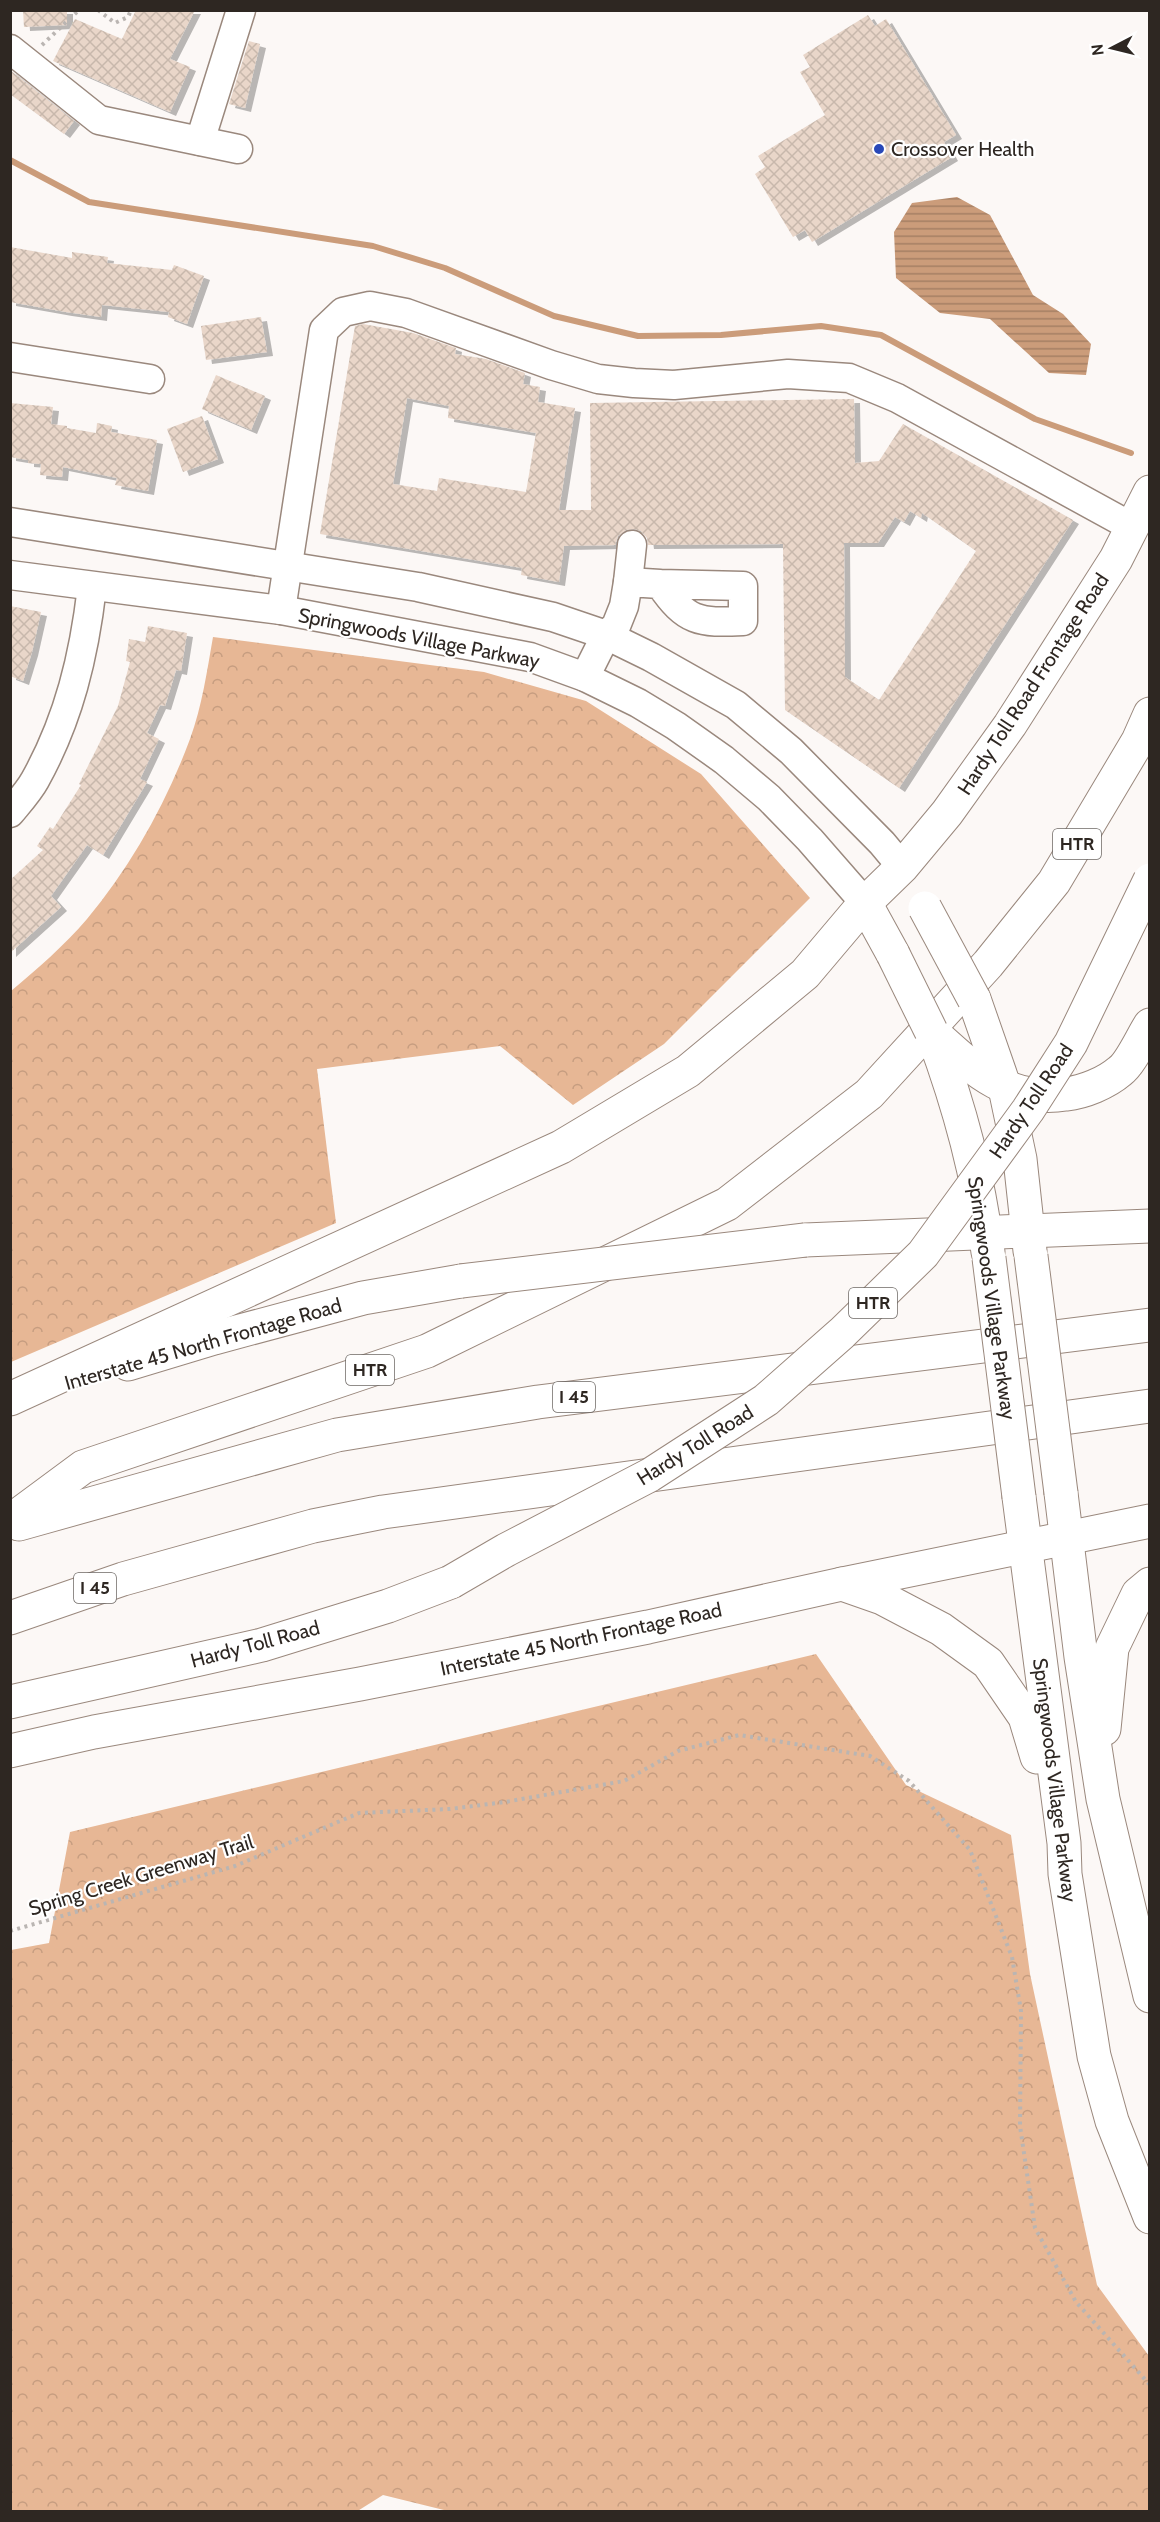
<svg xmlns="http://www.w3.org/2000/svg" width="1160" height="2522" font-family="Cabin,sans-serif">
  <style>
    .forest { fill: url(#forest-crowns) }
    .water { fill: url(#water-rules) }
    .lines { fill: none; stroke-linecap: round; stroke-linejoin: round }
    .stream { stroke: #cb9c7a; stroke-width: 6 }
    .building { fill: url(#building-cross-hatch); fill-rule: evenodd; filter: url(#shadow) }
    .minor-casing { stroke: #9a887d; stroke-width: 31 }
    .major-casing { stroke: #9a887d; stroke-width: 35 }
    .highway-casing { stroke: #9a887d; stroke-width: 35 }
    .path { stroke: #bab5b2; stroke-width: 4; stroke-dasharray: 3 4.5; stroke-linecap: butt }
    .minor { stroke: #fff; stroke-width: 28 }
    .major { stroke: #fff; stroke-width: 33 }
    .highway { stroke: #fff; stroke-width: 33 }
    .major-bridge-casing { stroke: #9a887d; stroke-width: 35; stroke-linecap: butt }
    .highway-bridge-casing { stroke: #9a887d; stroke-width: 35; stroke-linecap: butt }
    .major-bridge { stroke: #fff; stroke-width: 33 }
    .highway-bridge { stroke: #fff; stroke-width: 33 }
    .poi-dot { fill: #2848b8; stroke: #fff; stroke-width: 2 }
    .labels { text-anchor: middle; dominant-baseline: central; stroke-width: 4.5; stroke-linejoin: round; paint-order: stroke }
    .shield { fill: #fff; stroke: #6d6864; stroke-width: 1.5 }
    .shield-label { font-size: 18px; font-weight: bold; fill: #2e2722 }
    .poi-label { font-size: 20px; fill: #2e2722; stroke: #fff; text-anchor: start }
    .street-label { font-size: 20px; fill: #2e2722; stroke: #fff }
  </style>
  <defs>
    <pattern id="forest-crowns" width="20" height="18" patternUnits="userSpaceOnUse" patternTransform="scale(1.5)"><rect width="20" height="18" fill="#e7b795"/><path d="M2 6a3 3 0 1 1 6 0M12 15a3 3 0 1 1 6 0" fill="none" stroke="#c69d80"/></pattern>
    <pattern id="water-rules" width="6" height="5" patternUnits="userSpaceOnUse" patternTransform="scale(1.5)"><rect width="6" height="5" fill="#cb9c7a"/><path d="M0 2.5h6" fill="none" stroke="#a57f64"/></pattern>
    <pattern id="building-cross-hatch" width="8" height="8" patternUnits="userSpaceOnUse" patternTransform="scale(1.5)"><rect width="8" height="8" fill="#e9d6c9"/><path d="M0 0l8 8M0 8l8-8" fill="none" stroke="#c8b8ac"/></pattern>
    <filter id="shadow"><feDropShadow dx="6" dy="4" stdDeviation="0" flood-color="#0004"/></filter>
  </defs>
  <rect width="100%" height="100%" fill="#fcf8f6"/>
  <g class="forest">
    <path d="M 213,637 L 484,672 L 586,701 L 701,774 L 810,898 L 664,1044 L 573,1105 L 500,1046 L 317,1069 L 336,1223 L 11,1362 L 11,991 C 37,969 64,946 87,919 C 131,866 166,804 190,739 C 202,706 207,671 213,637 Z"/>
    <polygon points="816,1654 906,1785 1011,1835 1030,1974 1097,2285 1149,2356 1149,2511 452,2512 383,2495 356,2512 11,2511 11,1950 49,1943 70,1832"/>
  </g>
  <polygon class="water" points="957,197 990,215 1033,295 1063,314 1091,344 1086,375 1049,373 990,319 940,313 896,278 894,232 912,203"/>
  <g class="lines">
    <polyline class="stream" points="10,160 89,202 373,246 445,268 554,316 638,336 721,335 821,326 881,335 1035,419 1131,453"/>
  </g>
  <g class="building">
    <polygon points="23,10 67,10 67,25 24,27"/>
    <polygon points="136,10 195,10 170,59 190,67 170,112 53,61 75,19 122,39"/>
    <polygon points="868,15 875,26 886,19 956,135 944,142 952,157 812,242 805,230 793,237 755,174 765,167 758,156 825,115 800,72 810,67 803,55"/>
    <polygon points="249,41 260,44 245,108 229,104"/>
    <polygon points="10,70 74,121 64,134 10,94"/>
    <polygon points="10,247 72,258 72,252 108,257 107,263 172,270 174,265 204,276 187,324 168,317 169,312 102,305 101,317 66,312 10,302"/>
    <polygon points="261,317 267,352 206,360 201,326"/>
    <path d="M 363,324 L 413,333 L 456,348 L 455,354 L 486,359 L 525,373 L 523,384 L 540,387 L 538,402 L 575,408 L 559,510 L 591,510 L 590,403 L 854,399 L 855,463 L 879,461 L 903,424 L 1073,520 L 899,788 L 785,710 L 783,544 L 648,545 L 647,538 L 641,531 L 634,529 L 626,530 L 618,536 L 615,545 L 564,546 L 559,582 L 521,575 L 522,568 L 320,534 L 355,326 ZM 407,398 L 449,406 L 448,418 L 536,433 L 526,492 L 439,478 L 437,491 L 393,484 ZM 910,511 L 921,518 L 922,513 L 976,551 L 879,700 L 845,677 L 844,543 L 878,543 L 895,517 L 904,522 Z"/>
    <polygon points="216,375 265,396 251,430 202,409"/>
    <polygon points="10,403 53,407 51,424 67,426 67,428 96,433 97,423 112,426 111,432 157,440 148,491 115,485 117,478 63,467 62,477 40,475 41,464 28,463 28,460 10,457"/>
    <polygon points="202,416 218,459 183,472 167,429"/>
    <polygon points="10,606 41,612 32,652 23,681 10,676"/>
    <polygon points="148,626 187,633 181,671 176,670 165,706 160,705 147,733 159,739 140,779 147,782 103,855 87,845 51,896 61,907 10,953 10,880 43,850 37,846 50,827 53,829 81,785 79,784 118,706 130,662 126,661 129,639 145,642"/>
  </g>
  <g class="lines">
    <defs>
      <g id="minor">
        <polyline points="10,49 99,120 238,149"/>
        <polyline points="200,141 241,10"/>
        <polyline points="10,357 150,379"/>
        <polyline points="10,522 418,587 553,617 606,635 651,657 736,705 791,751 882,843 902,867"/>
        <polyline points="10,575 281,610 530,657 585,677 638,703 676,726 724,760 769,798 810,840 865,903"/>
        <polyline points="628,582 632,545"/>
        <polyline points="281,610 324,330 343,312 370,306 406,313 551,365 598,379 634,383 674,385 788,374 849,378 897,398 1132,527"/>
        <path d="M 585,677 L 606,635 L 616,626 L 624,606 L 628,582 L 660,584 C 686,622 699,623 743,621 L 743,586 L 660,584"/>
        <path d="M 10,813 C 19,802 29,791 35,780 C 69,719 84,656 92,587"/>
      </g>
      <g id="major">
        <polyline points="865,903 893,954"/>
        <polyline points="974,999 1005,1088 1020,1159 1030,1251"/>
        <path d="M 931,1031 C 972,1068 1006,1103 1066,1094 C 1084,1092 1106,1083 1120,1071 C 1131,1063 1142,1037 1150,1025"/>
        <path d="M 933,1035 C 960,1108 978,1175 988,1252"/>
        <polyline points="805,1240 1150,1226"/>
        <polyline points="128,1364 214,1338 363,1298 461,1281"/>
        <polyline points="10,1399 561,1147 688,1071 805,974 865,903 902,867 947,813 1010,725 1116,559 1150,492"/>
        <polyline points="1061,1493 1081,1657 1103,1799 1150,1996"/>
        <polyline points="1019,1497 1064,1843 1065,1874 1094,2056 1112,2121 1150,2217"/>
        <polyline points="842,1584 882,1598 941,1629 988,1663 1025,1717 1037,1757"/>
        <polyline points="1104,1729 1112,1648 1138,1594 1150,1584"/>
        <polyline points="10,1751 94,1732 360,1684 648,1627 842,1584 1150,1521"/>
      </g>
      <g id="highway">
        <polyline points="10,1521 83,1467 427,1351 727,1204 869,1094 988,964 1054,882 1138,741 1150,714"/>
        <polyline points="19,1524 337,1435 538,1402 1150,1325"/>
        <polyline points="10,1618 123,1579 313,1526 383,1512 1150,1406"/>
        <polyline points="10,1702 262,1645 388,1606 451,1582"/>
      </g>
    </defs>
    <use href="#minor" class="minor-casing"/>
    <use href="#major" class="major-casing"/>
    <use href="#highway" class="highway-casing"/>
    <g class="path">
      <polyline points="98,10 115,23 128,17 131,10"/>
      <polyline points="42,45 79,10"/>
      <polyline points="10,1931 235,1866 359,1813 450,1809 505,1802 624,1781 678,1751 739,1735 870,1756 909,1781 970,1850 1012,1957 1021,2011 1020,2126 1035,2228 1076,2302 1150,2385"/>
    </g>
    <use href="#minor" class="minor"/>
    <use href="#major" class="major"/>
    <use href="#highway" class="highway"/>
    <defs>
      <g id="major-bridge">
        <polyline points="925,908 974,999"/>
        <polyline points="893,954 931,1031"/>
        <polyline points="1031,1256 1061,1493"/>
        <polyline points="989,1258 1019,1497"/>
        <polyline points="461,1281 805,1240"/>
      </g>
      <polyline id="highway-bridge" points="451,1582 506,1550 650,1475 766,1400 842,1333 923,1254 1028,1110 1071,1043 1150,880"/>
    </defs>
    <use href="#major-bridge" class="major-bridge-casing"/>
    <use href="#highway-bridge" class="highway-bridge-casing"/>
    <use href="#major-bridge" class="major-bridge"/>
    <use href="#highway-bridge" class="highway-bridge"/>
  </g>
  <circle class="poi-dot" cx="879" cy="149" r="6"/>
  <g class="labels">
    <g class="shield">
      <rect x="1053" y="829" width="48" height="30" rx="4.5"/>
      <rect x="849" y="1288" width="48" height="30" rx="4.5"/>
      <rect x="346" y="1355" width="48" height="30" rx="4.5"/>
      <rect x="553" y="1382" width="42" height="30" rx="4.5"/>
      <rect x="74" y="1573" width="42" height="30" rx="4.5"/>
    </g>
    <g class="shield-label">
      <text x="1077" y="844">HTR</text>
      <text x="873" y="1303">HTR</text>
      <text x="370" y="1370">HTR</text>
      <text x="574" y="1397">I 45</text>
      <text x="95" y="1588">I 45</text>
    </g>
    <g class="poi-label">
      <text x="891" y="149">Crossover Health</text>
    </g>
    <g class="street-label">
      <text transform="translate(419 638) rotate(11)">Springwoods Village Parkway</text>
      <text transform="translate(1033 684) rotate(-57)">Hardy Toll Road Frontage Road</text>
      <text transform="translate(1031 1101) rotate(-56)">Hardy Toll Road</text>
      <text transform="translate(992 1298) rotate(82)">Springwoods Village Parkway</text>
      <text transform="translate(203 1344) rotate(-16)">Interstate 45 North Frontage Road</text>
      <text transform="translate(695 1445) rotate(-32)">Hardy Toll Road</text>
      <text transform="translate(581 1639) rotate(-12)">Interstate 45 North Frontage Road</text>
      <text transform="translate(255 1644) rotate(-15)">Hardy Toll Road</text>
      <text transform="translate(1055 1780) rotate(83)">Springwoods Village Parkway</text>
      <text transform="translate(141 1875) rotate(-17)">Spring Creek Greenway Trail</text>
    </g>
  </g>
  <rect width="1160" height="2522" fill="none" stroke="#2e2722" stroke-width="24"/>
  <g transform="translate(1112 48) rotate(263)" stroke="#ffffff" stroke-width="4.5" paint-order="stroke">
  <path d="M0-4.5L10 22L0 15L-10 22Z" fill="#2e2722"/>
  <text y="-9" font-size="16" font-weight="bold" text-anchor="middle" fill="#2e2722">N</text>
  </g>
</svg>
